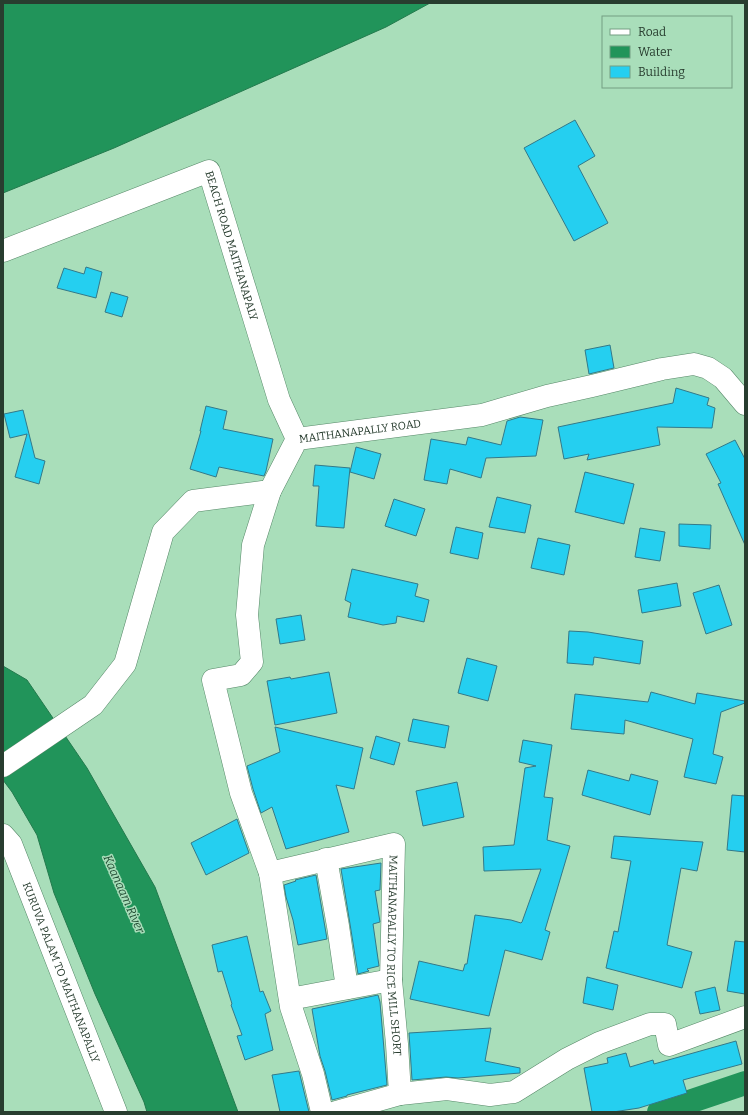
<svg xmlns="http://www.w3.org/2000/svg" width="748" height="1115" font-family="Bitter,serif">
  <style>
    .water { fill: #21945a; stroke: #237a4d }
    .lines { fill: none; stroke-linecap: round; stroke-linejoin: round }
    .canal { stroke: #21945a; stroke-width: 24 }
    .building { fill: #25cff0; stroke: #337989 }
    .minor-casing { stroke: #568868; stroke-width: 23 }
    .minor { stroke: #fff; stroke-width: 22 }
    .labels { text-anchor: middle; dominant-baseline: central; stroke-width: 3; stroke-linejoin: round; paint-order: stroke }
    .street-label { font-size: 11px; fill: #283d2f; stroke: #a9deba }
    .water-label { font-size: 12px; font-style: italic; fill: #224d34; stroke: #a9deba }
  </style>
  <rect width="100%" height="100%" fill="#a9deba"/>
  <g class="water">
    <polygon points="3,3 430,3 386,27 114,148 3,193"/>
    <polygon points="3,666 27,680 87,768 155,887 238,1112 147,1112 144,1102 95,994 54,893 37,835 12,792 3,780"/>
  </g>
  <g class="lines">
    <polyline class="canal" points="659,1112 745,1083"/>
  </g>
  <g class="building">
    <polygon points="575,120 595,156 578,166 608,223 574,241 524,148"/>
    <polygon points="86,267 102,272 96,298 57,288 64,268 84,274"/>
    <polygon points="111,292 128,297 122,317 105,312"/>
    <polygon points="610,345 614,368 589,374 585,350"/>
    <polygon points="676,388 709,398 707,405 715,408 712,428 657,427 660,445 587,460 589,454 564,459 558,427 673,403"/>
    <polygon points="206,406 227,411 223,429 273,439 266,471 264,476 219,467 216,477 190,469 201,431 200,431"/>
    <polygon points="23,410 35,458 45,461 39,484 15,477 27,434 10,438 4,414"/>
    <polygon points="520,417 543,420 536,456 486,458 481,478 450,469 447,484 424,480 431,439 466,445 468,437 501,445 507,421"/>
    <polygon points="735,440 745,459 745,545 718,484 721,483 706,454"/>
    <polygon points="356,447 381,454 374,479 350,472"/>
    <polygon points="315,465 350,468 344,528 316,526 319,486 313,486"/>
    <polygon points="585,472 634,484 624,524 575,512"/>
    <polygon points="497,497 531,505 525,533 489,527"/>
    <polygon points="394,499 425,509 416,536 385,526"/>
    <polygon points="679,524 711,525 710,549 679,546"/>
    <polygon points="456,527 483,533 478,559 450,553"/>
    <polygon points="640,528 665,532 660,561 635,557"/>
    <polygon points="538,538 570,545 564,575 531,568"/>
    <polygon points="352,569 418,584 415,596 429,600 424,622 397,616 396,623 383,625 348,617 351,603 345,600"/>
    <polygon points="677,583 681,606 642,613 638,590"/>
    <polygon points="719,585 732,625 706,634 693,593"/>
    <polygon points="301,615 305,640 280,644 276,619"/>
    <polygon points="569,631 588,632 643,641 640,664 594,657 593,665 567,663"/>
    <polygon points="467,658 497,666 488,701 458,693"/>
    <polygon points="329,672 337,713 275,725 267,681 290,677 291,679"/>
    <polygon points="651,692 695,704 697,693 745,701 745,703 721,712 713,754 723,757 716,784 684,777 693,739 625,720 624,734 571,729 575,694 648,702"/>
    <polygon points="413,719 449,726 445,748 408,741"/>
    <polygon points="275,727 363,748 354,789 336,785 349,832 286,849 272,807 261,813 253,789 247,766 280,752"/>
    <polygon points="376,736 400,743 394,765 370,758"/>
    <polygon points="523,740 552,745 544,797 553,798 547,840 570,846 545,930 550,932 542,960 505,950 489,1016 410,999 419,961 463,971 465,964 467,964 475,915 511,920 521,923 522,922 541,869 484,871 483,847 514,845 525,768 536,766 519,762"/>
    <polygon points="588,770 629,781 631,774 658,781 650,815 582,795"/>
    <polygon points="457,782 464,817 423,826 416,791"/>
    <polygon points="732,795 745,796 745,852 727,850"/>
    <polygon points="237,819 249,853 206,875 191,843"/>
    <polygon points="614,836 703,842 697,871 681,868 667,945 692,952 682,988 606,968 614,931 618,932 631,861 611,858"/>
    <polygon points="381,863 380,890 375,891 380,922 373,924 379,966 367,969 369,971 358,974 350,924 341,869"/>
    <polygon points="316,875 327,939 298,945 293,920 286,897 284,885 296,881 295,880"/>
    <polygon points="247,936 260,992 263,991 271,1011 265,1014 273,1050 245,1060 237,1036 242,1035 231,1005 232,1004 222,971 218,972 212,945"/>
    <polygon points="735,941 745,942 745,994 727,991"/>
    <polygon points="587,977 618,985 613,1010 583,1003"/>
    <polygon points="715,987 720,1010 700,1014 695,992"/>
    <polygon points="378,995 380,1002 387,1085 347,1095 347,1096 332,1100 325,1071 320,1056 312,1009"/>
    <polygon points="491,1028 485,1061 520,1068 520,1073 458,1078 446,1077 412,1080 409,1033"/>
    <polygon points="736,1041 742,1064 683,1080 687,1093 639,1108 613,1112 592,1112 584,1068 608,1063 607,1058 626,1053 630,1067 653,1060 654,1064"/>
    <polygon points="299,1071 309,1112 280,1112 272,1075"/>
  </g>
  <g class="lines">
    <defs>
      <g id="minor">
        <path id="s1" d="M 3,251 L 209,171 L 279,400 L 297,439"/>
        <path id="s2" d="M 270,491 L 253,545 L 247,615 L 252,662 L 241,675 L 213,680 L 241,793 L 270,873 L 394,844 L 391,980 L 397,1044 L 400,1094 L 336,1112"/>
        <path id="s3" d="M 3,766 L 93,705 L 125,664 L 163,532 L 193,501 L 270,491 L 297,439 L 482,415 L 547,396 L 592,386 L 662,369 L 694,364 L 708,368 L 723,378 L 745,404"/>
        <path id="s4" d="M 3,835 L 11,844 L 116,1112"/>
        <polyline points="326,859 338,926 347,988"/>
        <polyline points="270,873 291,1007 313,1074 322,1112"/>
        <polyline points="290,999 391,980"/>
        <polyline points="400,1094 447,1089 490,1095 514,1092 567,1059 599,1043 650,1024 665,1024 669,1045 745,1017"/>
      </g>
    </defs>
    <use href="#minor" class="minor-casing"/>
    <use href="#minor" class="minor"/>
  </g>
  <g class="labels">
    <g class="street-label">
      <text stroke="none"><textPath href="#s1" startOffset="299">BEACH ROAD MAITHANAPALY</textPath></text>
      <text stroke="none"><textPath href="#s3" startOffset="541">MAITHANAPALLY ROAD</textPath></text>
      <text stroke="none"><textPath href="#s2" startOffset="660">MAITHANAPALLY TO RICE MILL SHORT</textPath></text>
      <text stroke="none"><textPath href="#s4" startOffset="150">KURUVA PALAM TO MAITHANAPALLY</textPath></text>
    </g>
    <g class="water-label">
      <text transform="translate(124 894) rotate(66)">Kaanaam River</text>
    </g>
  </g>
  <rect width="748" height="1115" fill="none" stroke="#283d2f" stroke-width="8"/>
  <rect x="602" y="16" width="130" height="72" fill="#a9deba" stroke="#759e82"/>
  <rect x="610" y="29" width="20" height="6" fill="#ffffff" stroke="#759e82"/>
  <text x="638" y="36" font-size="12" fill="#283d2f">Road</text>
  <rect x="610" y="46" width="20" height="12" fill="#21945a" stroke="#759e82"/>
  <text x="638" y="56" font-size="12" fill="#283d2f">Water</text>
  <rect x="610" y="66" width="20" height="12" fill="#25cff0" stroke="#759e82"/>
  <text x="638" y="76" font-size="12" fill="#283d2f">Building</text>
</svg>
